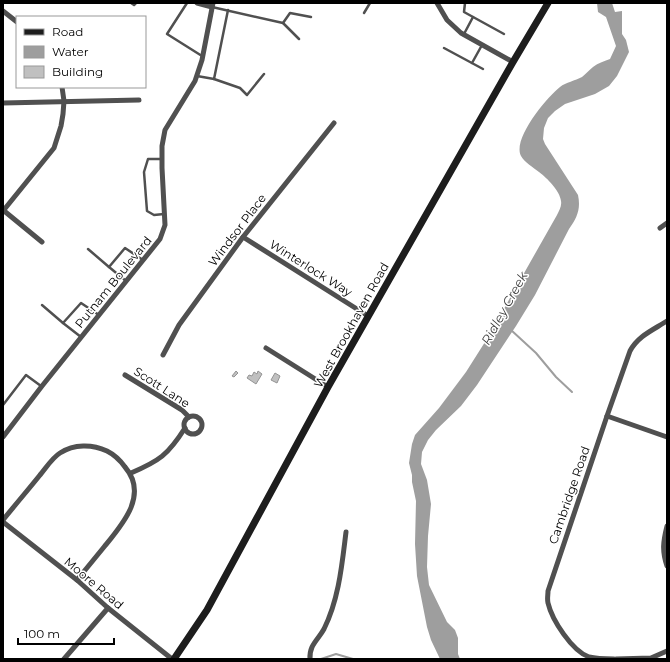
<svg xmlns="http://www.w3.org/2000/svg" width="670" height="662" font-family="Montserrat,sans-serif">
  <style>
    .water { fill: #9e9e9e }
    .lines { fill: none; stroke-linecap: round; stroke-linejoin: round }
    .stream { stroke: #9e9e9e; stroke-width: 2 }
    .building { fill: #c0c0c0; stroke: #949494 }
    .lane { stroke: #505050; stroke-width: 2.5 }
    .street { stroke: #505050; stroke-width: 5 }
    .secondary { stroke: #1d1d1d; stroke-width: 7 }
    .labels { text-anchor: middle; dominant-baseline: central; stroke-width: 3; stroke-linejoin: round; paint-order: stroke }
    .street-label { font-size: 12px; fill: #000; stroke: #fff }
    .water-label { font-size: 13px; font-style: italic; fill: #3f3f3f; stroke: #fff }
  </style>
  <rect width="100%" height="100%" fill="#fff"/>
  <path class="water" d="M 597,3 L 612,3 L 615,12 L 622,11 L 622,34 L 626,40 L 629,52 L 617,76 L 609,86 L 595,94 L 565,104 L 555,111 L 548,118 L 544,128 L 543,139 L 545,144 L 578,195 C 581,209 577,218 569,229 L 535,295 L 516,326 L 477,385 L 461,406 L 436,430 L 428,440 L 422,452 L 421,464 L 427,480 L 431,504 L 428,536 L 427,567 L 429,585 L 447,622 L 455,630 L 458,638 L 458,654 L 460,659 L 440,659 L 431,640 L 427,627 L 417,576 L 415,544 L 416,501 L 412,482 L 412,475 L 409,463 L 412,444 L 415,435 L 439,408 L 466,372 L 485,342 L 557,215 C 559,211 562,206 561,201 C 560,191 547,178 539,172 C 533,167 525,163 521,156 C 512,139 547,97 560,87 C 566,82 575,81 582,77 C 586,74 589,70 593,67 C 598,63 605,61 610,59 L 616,46 L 606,17 L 598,12 Z"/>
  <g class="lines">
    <g class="stream">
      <polyline points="511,330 536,353 556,377 572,392"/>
      <polyline points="321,659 336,654 353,659"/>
      <polyline points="410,659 413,659"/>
    </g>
  </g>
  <g class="building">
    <polygon points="236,371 238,373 234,377 232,376"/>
    <polygon points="258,371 262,374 256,384 247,378 249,375 252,376 254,372 257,374"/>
    <polygon points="275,373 280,376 277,383 271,380"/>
  </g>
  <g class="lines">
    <g class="lane">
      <polyline points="131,3 134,5 136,3"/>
      <polyline points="187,3 167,34 202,56"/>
      <polyline points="465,3 464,12 504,34"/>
      <polyline points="212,7 283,23 299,39"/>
      <polyline points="364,13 370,3"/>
      <polyline points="283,23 290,13 311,17"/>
      <polyline points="464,34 473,17"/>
      <polyline points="444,48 483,69"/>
      <polyline points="472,63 482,45"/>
      <polyline points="197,76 214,79 228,10"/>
      <polyline points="214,79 240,88 247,95 264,74"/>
      <polyline points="161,159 148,159 144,172 147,211 154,215 164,214"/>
      <polyline points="88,249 109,267"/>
      <polyline points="126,281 109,267 125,248 143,260"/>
      <polyline points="42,305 63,323"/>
      <polyline points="81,337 63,323 81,303 99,315"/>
      <polyline points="3,405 26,375 41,386"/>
    </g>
    <g class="street">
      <polyline points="197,3 212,7"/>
      <polyline points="437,3 447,20 461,33 513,62"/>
      <polyline points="3,11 17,22"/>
      <polyline points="3,103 139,100"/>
      <polyline points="3,210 42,242"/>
      <polyline points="3,211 54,148 61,126 63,114 64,101 62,87"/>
      <polyline points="660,228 667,223"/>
      <polyline points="243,237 368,316"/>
      <polyline points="266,348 328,387"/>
      <polyline points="163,355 179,325 243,237 334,123"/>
      <polyline points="125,375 182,410 189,417"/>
      <polyline points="607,416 667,437"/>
      <circle cx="193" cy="425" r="9"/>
      <polyline points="3,437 42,386 160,239 165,225 162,168 162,146 165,130 195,81 202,60 213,3"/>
      <path d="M 131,473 C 159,461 168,455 185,428"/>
      <path d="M 3,520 C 15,505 28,490 40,475 C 46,468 52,458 60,453 C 74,444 92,444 107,451 C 115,455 120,460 125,467 C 149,495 122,525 104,547 C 95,558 86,569 77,580"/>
      <polyline points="3,522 77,580 108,608 172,659"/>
      <path d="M 667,526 C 663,542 662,551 667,566"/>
      <polyline points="64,659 108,608"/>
      <path d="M 310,659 C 309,645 318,640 324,629 C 339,599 342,564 346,532"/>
      <path d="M 614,659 C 605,659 597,659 589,657 C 572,651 552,620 548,603 C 547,599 548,595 548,591 L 607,416 L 630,351 C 638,336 653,330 667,321"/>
      <polyline points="616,659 651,658 667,651"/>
    </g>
    <polyline class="secondary" points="174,659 207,610 328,387 513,62 548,3"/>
  </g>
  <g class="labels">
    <g class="street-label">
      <text transform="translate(237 230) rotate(-53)">Windsor Place</text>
      <text transform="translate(311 268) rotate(32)">Winterlock Way</text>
      <text transform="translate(113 282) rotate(-51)">Putnam Boulevard</text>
      <text transform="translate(351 325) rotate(-61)">West Brookhaven Road</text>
      <text transform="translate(162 387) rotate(33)">Scott Lane</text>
      <text transform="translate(569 495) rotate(-71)">Cambridge Road</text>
      <text transform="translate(94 583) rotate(40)">Moore Road</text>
    </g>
    <g class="water-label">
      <text transform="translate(504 308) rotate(-61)">Ridley Creek</text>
    </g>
  </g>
  <rect width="670" height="662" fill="none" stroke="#000000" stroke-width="8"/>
  <rect x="16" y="16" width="130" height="72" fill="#ffffff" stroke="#999999"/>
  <rect x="24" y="29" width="20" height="6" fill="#1d1d1d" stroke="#999999"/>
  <text x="52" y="36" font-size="12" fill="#000000">Road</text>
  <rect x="24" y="46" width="20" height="12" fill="#9e9e9e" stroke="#999999"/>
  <text x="52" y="56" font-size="12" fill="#000000">Water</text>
  <rect x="24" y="66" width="20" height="12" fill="#c0c0c0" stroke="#999999"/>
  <text x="52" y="76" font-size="12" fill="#000000">Building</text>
  <path d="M18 638v6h96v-6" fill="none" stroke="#000000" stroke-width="2"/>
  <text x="24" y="638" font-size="12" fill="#000000" stroke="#ffffff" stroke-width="3" paint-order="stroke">100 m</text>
</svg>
